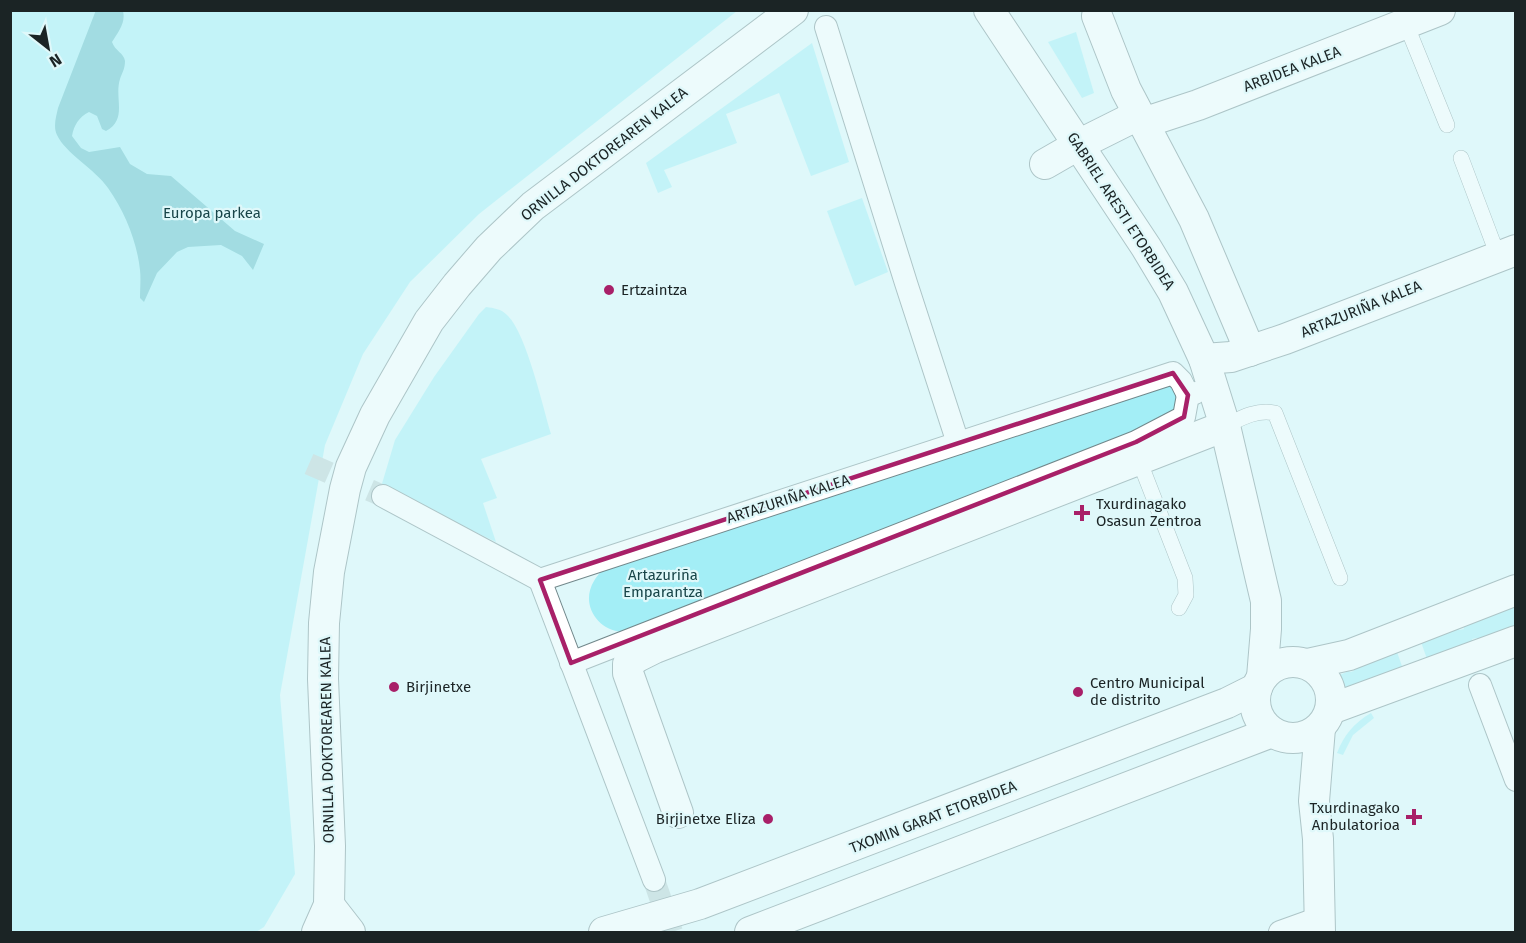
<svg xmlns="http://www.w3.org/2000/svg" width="1526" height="943" font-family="'Fira Sans',sans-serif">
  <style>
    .green { fill: #a3eef6 }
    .water { fill: #59bbc5 }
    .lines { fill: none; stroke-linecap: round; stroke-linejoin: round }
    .pedestrian-tunnel { stroke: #b8cecf; stroke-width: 22; stroke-dasharray: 22 11; stroke-linecap: butt }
    .service-casing { stroke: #72888b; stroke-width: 16 }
    .pedestrian-casing { stroke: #72888b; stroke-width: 24 }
    .minor-casing { stroke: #72888b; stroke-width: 32 }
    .service { stroke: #fff; stroke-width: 15 }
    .pedestrian { stroke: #fff; stroke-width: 22 }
    .minor { stroke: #fff; stroke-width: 30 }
    .marked { fill: none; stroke: #a82068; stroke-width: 4.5; stroke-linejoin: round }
    .poi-dot { fill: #a82068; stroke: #dff8fa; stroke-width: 2 }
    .labels { text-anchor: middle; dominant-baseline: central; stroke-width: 4.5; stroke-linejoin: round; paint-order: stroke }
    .street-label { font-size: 15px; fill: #1b2425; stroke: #dff8fa }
    .park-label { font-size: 15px; fill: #184549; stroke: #dff8fa }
    .poi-label { font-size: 15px; fill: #1b2425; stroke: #dff8fa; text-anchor: start }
  </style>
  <rect width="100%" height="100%" fill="#dff8fa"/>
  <g class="green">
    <polygon points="10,11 737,11 479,214 410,282 363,354 325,445 280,695 295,874 264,927 256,932 11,932"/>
    <polygon points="1076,32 1094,93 1082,98 1048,42"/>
    <polygon points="812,43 849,162 811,176 779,93 726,114 737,143 664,170 672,187 658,193 646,163"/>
    <polygon points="862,198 888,272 855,286 827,211"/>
    <path d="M 486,307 C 494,308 501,309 507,315 C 526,332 543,407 551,434 L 481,459 L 497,498 L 483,503 L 496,542 L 381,487 L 395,440 L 434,377 L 479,314 Z"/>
    <path d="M 1166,378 L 1182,392 L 1175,416 L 622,632 C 597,630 580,604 594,581 C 596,577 600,573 603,569 Z"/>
    <polygon points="1515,607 1515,626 1478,640 1477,638 1472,639 1473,642 1427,659 1421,642 1458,628 1459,630 1464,629 1463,626"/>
    <polygon points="1397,652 1403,669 1341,689 1337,676 1349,671 1350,672 1354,671 1353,669"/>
    <path d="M 1371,713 L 1374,718 L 1353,735 L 1343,755 L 1337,753 C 1344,735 1354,723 1371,713 Z"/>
  </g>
  <path class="water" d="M 96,10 L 123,11 C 126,23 118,32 112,42 C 115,51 124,53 125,61 C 125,69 122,73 120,79 C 114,98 128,119 106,131 L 102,129 L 97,116 L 89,112 C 79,117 74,125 72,136 L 81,148 L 89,152 L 120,147 L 130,164 L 147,174 L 171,176 L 235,231 L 264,244 L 253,270 L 242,256 L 221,245 L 188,247 L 177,252 L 157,273 L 144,302 L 140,298 C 140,289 141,279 140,270 C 137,242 125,212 108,188 C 96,170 65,153 57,135 C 53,127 56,117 58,108 Z"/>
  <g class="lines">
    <g class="pedestrian-tunnel">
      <polyline points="309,464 383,496"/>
      <polyline points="654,880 672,932"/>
    </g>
    <defs>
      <g id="service">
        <polyline points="1406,24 1447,125"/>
        <polyline points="1461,158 1498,256"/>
        <path d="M 1225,426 C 1241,418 1257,409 1275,413 L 1340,578"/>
        <polyline points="1139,460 1185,578 1186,595 1179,608"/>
      </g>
      <g id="pedestrian">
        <polyline points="826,27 906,283 958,443"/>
        <polyline points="383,496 540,580 1173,373 1181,381 1188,395 1195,393"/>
        <polyline points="540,580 654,880"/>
        <polyline points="571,663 1136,442 1184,417 1188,395"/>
        <polyline points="1480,685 1516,780"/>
        <polyline points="1280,932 1319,918"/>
      </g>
      <g id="minor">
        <polyline points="989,10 1146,247 1173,292 1204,359 1225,426 1266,601 1266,629 1262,677"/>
        <polyline points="1097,16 1126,90 1194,219 1250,351"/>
        <polyline points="1143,123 1198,105 1440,10"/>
        <polyline points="1045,164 1078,145 1138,115"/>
        <polyline points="1204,359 1231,357 1285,339 1516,250"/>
        <circle cx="1293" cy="700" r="38"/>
        <polyline points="1308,664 1349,655 1516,590"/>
        <polyline points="1331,709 1516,641"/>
        <polyline points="678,813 628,673 628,664 637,657 655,648 1225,426"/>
        <polyline points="329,905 350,932"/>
        <polyline points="317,932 329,905 330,846 323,679 324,623 329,572 345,489 351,467 375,415 429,321 457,285 489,248 533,206 793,10"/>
        <polyline points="604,932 700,904 1227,703 1257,688"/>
        <polyline points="750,932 1272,732"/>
        <polyline points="1320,932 1318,839 1314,801 1320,728"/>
      </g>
    </defs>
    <use href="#service" class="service-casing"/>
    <use href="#pedestrian" class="pedestrian-casing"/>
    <use href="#minor" class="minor-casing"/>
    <use href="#service" class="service"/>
    <use href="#pedestrian" class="pedestrian"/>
    <use href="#minor" class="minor"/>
  </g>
  <path d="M0 0H1526V943H0ZM 1173,373 L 1188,395 L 1184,417 L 1136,442 L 571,663 L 540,580 Z" fill="#dff8fa" fill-opacity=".55" fill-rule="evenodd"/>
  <path class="marked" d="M 1173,373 L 1188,395 L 1184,417 L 1136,442 L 571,663 L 540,580 Z"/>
  <g class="poi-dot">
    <circle cx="609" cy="290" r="6"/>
    <path d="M1079 504h6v6h6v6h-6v6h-6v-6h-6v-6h6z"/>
    <circle cx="394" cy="687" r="6"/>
    <circle cx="1078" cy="692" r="6"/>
    <path d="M1411 808h6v6h6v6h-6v6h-6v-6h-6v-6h6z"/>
    <circle cx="768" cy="819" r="6"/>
  </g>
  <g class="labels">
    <g class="street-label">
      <text transform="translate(1292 69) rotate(-21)">ARBIDEA KALEA</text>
      <text transform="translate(604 154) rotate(-38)">ORNILLA DOKTOREAREN KALEA</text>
      <text transform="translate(1121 211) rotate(57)">GABRIEL ARESTI ETORBIDEA</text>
      <text transform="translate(1361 309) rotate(-22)">ARTAZURIÑA KALEA</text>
      <text transform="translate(788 499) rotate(-18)">ARTAZURIÑA KALEA</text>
      <text transform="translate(327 740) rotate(-91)">ORNILLA DOKTOREAREN KALEA</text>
      <text transform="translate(933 817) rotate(-21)">TXOMIN GARAT ETORBIDEA</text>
    </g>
    <g class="park-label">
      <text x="212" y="213">Europa parkea</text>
      <text x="663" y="575">Artazuriña<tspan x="663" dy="17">Emparantza</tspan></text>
    </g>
    <g class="poi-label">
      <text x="621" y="290">Ertzaintza</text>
      <text x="1096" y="504">Txurdinagako<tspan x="1096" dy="17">Osasun Zentroa</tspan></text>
      <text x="1090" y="683">Centro Municipal<tspan x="1090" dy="17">de distrito</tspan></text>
      <text x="406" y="687">Birjinetxe</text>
      <text x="1400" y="808" text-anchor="end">Txurdinagako<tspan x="1400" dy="17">Anbulatorioa</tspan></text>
      <text x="756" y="819" text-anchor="end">Birjinetxe Eliza</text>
    </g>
  </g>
  <rect width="1526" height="943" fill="none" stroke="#1b2425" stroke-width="24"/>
  <g transform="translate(48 48) rotate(149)" stroke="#dff8fa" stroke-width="4.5" paint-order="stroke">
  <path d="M0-4.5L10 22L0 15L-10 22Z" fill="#1b2425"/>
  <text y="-9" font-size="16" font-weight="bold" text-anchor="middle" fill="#1b2425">N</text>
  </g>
</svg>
